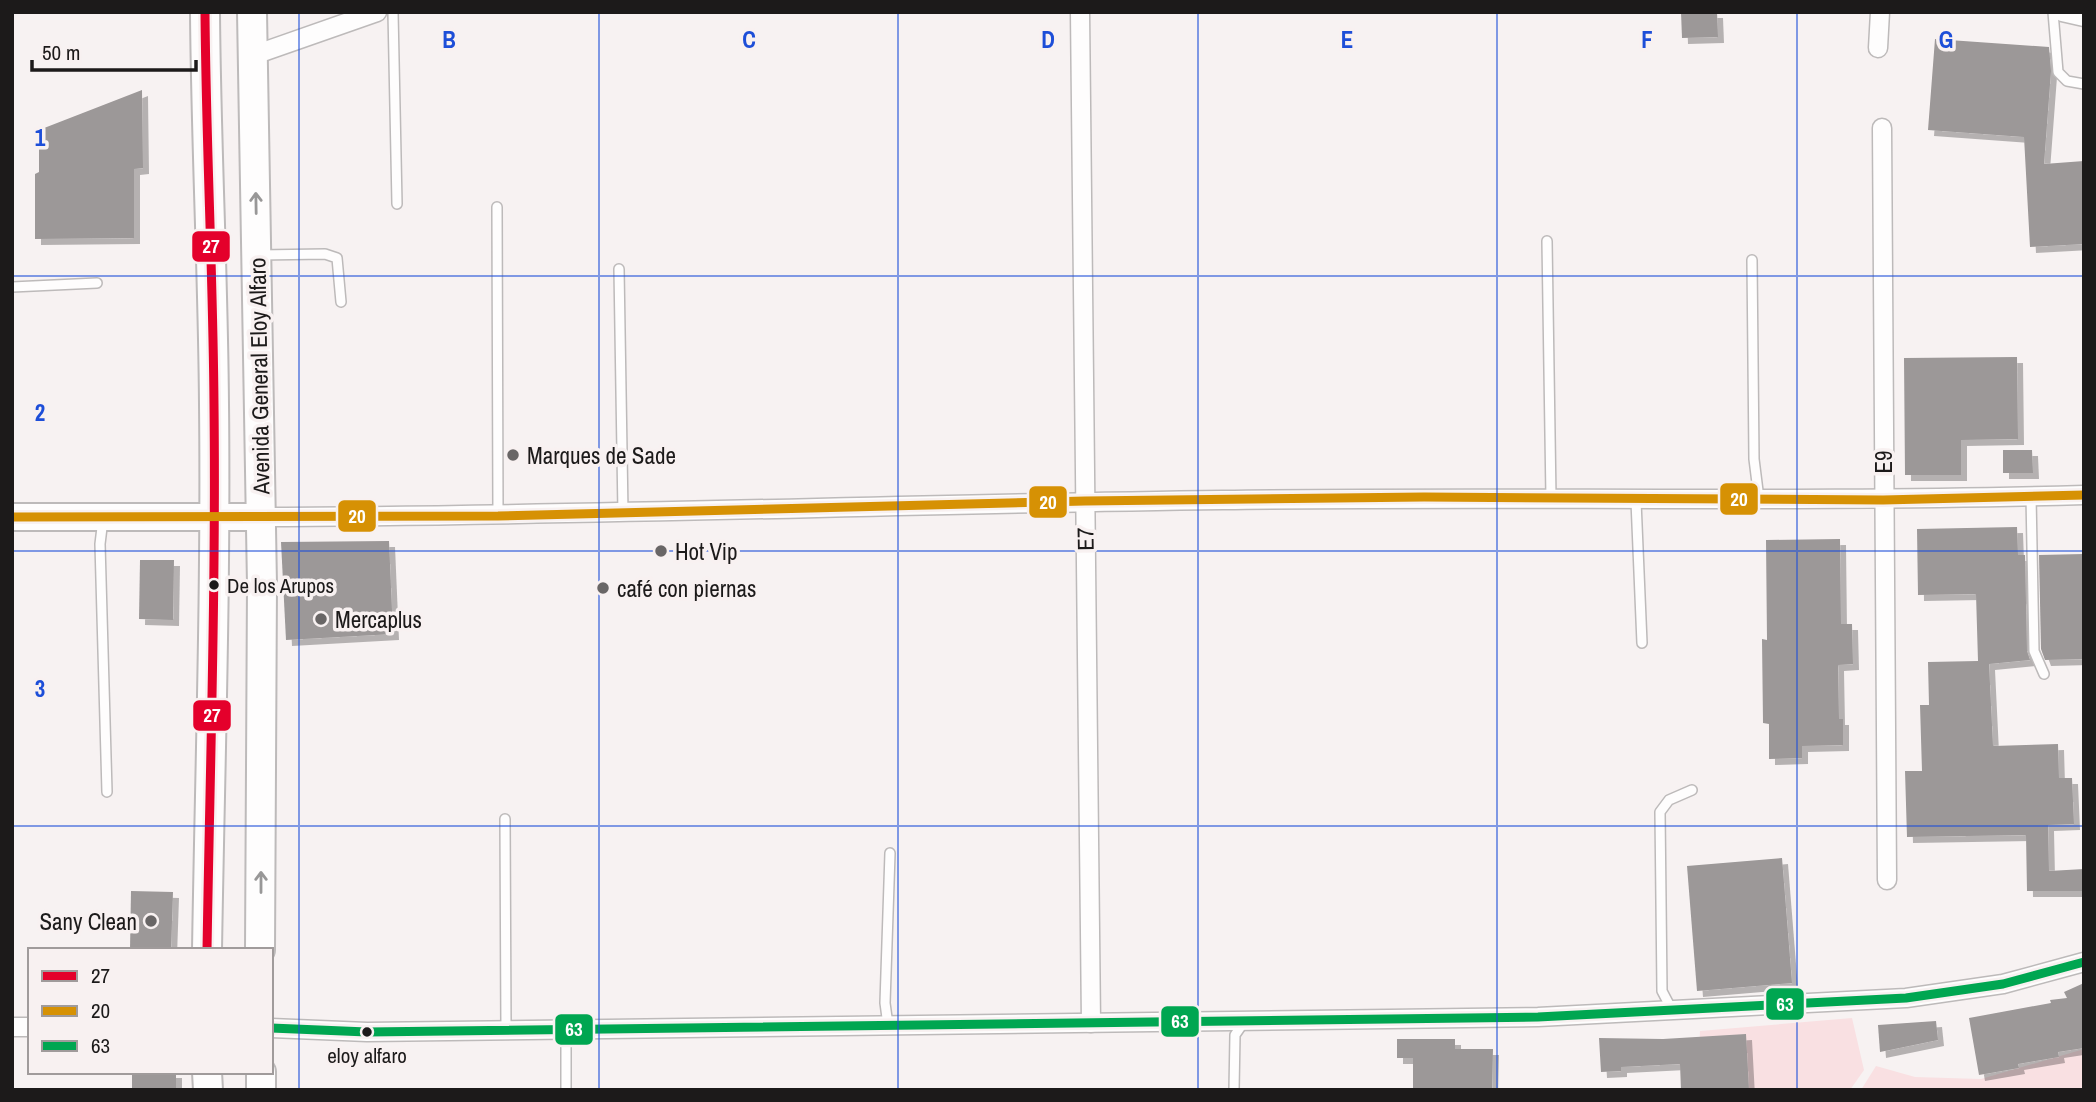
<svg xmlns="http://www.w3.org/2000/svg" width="2096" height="1102" font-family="'Archivo Narrow',sans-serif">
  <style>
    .green { fill: #f9e0e2 }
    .building { fill: #9c9898; filter: url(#shadow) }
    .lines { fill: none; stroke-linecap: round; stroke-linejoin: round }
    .lane-casing { stroke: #bdbaba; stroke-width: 12 }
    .street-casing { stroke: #bdbaba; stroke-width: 21 }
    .secondary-casing { stroke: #bdbaba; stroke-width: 30 }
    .primary-casing { stroke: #bdbaba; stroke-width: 32 }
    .lane { stroke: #fefdfd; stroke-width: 9 }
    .street { stroke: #fefdfd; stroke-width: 18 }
    .secondary { stroke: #fefdfd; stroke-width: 26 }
    .primary { stroke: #fefdfd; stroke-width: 28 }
    .bus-1-casing { stroke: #f8f1f1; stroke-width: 14 }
    .bus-2-casing { stroke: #f8f1f1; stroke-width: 14 }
    .bus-3-casing { stroke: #f8f1f1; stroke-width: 14 }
    .bus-1 { stroke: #e4002b; stroke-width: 9 }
    .bus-2 { stroke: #d69104; stroke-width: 9 }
    .bus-3 { stroke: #00a651; stroke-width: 9 }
    .oneway { stroke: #989797 }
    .grid { fill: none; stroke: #1d4ed8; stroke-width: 2; stroke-opacity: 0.55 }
    .poi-dot { fill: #696666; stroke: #f8f1f1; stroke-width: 2.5 }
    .bus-dot { fill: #1c1a1a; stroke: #f8f1f1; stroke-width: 2.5 }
    .labels { text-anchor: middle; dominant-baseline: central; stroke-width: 7; stroke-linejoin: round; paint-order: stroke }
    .bus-label { font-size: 21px; fill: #1c1a1a; stroke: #f8f1f1; text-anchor: start }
    .street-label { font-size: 23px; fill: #1c1a1a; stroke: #f8f1f1 }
    .poi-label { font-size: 23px; fill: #1c1a1a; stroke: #f8f1f1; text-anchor: start }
    .grid-label { font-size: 23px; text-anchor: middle; font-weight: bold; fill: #1d4ed8; stroke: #f8f1f1; stroke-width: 7; stroke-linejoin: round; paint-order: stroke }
    .line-badge { stroke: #f8f1f1; stroke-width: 2.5 }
    .badge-label { font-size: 19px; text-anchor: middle; font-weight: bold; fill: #fff }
  </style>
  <defs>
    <filter id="shadow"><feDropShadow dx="6" dy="6" stdDeviation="0" flood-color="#0004"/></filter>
  </defs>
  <rect width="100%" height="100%" fill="#f7f2f2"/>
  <g class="green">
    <polygon points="1852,1018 1864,1070 1850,1090 1698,1090 1700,1031"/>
    <polygon points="2084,1049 2084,1090 1861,1090 1876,1066 1915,1077 1981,1079"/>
  </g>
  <g class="building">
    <polygon points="1681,12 1717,12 1718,37 1682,38"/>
    <polygon points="1935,39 2049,47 2051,71 2044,164 2084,161 2084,244 2030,247 2024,137 1928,130"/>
    <polygon points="142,90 143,168 134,169 134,238 35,239 35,174 39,172 39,130"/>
    <polygon points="2017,357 2018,439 1961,440 1961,475 1905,475 1904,358"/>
    <polygon points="2003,450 2032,450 2033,473 2003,473"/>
    <polygon points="2017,527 2018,555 2025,555 2027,651 2030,660 1989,664 1993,746 2058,744 2059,778 2072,778 2074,824 2048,825 2049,871 2084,869 2084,891 2027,891 2026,835 1907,837 1905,771 1922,771 1920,705 1929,705 1928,662 1978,661 1976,594 1918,595 1917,529"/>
    <polygon points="1840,539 1841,624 1852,624 1853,664 1838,665 1839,719 1843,719 1843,745 1802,746 1802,758 1769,759 1769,724 1763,723 1762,639 1767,640 1766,540"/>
    <polygon points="389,541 393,634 286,640 281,542"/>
    <polygon points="2084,554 2084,659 2045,660 2041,649 2039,555"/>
    <polygon points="140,560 174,560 173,620 139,619"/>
    <polygon points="1782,858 1792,983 1697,991 1687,866"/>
    <polygon points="131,891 173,892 171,950 130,950"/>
    <polygon points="2084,983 2084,1048 2058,1052 2059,1057 2018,1064 2019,1068 1979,1075 1969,1018 2051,1003 2050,1000 2067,998 2064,992"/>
    <polygon points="1936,1021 1938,1040 1880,1052 1878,1025"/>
    <polygon points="1746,1034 1749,1090 1681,1090 1680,1064 1621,1067 1621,1071 1601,1072 1599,1038 1663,1039"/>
    <polygon points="1397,1039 1455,1039 1455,1049 1493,1049 1492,1090 1413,1090 1413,1058 1397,1058"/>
    <rect x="132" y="1072" width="44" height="18"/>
  </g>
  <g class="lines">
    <defs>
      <g id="lane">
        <polyline points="393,12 397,204"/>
        <polyline points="2053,12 2058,72 2067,81 2084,84"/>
        <polyline points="497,207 498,516"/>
        <polyline points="1547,241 1551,498"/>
        <polyline points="259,255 325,254 337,258 341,302"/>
        <polyline points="1752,260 1754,459 1759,499"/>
        <polyline points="619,269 623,513"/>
        <polyline points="12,287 97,283"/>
        <polyline points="2031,496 2034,651 2044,674"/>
        <polyline points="1636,501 1642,643"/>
        <polyline points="103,519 100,544 107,792"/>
        <polyline points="505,819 506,1029"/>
        <polyline points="1672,1010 1662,991 1660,812 1669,800 1692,790"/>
        <polyline points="888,1025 885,1003 890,853"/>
        <polyline points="566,1090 566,1029"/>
        <polyline points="1234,1090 1235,1035 1244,1022"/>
      </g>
      <g id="street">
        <polyline points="1080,12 1091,1023"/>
        <polyline points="2062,12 2084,17"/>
        <polyline points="1878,48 1880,12"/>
        <polyline points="254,55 377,12"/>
        <polyline points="1882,128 1887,880"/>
        <path d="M 261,517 C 581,516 902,504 1223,500 C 1510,496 1797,503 2084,495"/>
        <polyline points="12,1027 30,1027"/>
        <polyline points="271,1028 367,1032 1538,1017 1906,998 2003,984 2084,962"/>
      </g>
      <polyline id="secondary" points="12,517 261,517"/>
      <g id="primary">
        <path d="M 205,12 C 206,143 213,273 214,404 C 216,586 210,768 207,950"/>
        <polyline points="252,12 262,585 260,950"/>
        <polyline points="207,1072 208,1090"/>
        <polyline points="261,1072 261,1090"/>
      </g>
    </defs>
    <use href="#lane" class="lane-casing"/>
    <use href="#street" class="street-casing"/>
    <use href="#secondary" class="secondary-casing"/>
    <use href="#primary" class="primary-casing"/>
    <use href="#lane" class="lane"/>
    <use href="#street" class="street"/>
    <use href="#secondary" class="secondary"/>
    <use href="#primary" class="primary"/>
    <defs>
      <path id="bus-1" d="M 205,12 C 206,143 213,273 214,404 C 216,586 210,768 207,950"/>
      <polyline id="bus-2" points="12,517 498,516 1085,501 1424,497 1883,500 2084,495"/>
      <polyline id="bus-3" points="271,1028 367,1032 1538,1017 1906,998 2003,984 2084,962"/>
    </defs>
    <use href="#bus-1" class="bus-1-casing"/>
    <use href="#bus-2" class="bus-2-casing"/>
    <use href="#bus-3" class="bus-3-casing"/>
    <use href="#bus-1" class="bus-1"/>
    <use href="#bus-2" class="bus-2"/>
    <use href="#bus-3" class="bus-3"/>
  </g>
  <defs><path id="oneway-shaft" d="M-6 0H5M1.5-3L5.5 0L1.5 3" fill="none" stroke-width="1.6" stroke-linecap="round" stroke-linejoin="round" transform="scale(1.75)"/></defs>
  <g class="oneway">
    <use href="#oneway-shaft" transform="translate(256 203) rotate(-91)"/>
    <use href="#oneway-shaft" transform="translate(261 882) rotate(-90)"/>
  </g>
  <path class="grid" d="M 299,12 L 299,1090M 599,12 L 599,1090M 898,12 L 898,1090M 1198,12 L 1198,1090M 1497,12 L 1497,1090M 1797,12 L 1797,1090M 12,276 L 2084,276M 12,551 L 2084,551M 12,826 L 2084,826"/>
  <g class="poi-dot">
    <circle cx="513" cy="455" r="7"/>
    <circle cx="661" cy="551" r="7"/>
    <circle cx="603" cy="588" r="7"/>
    <circle cx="321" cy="619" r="7"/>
    <circle cx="151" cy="921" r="7"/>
  </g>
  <g class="bus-dot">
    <circle cx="214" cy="585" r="6"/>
    <circle cx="367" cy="1032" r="6"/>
  </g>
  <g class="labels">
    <g class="bus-label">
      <text x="227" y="585">De los Arupos</text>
      <text x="367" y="1055" text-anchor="middle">eloy alfaro</text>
    </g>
    <g class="street-label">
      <text transform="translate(259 376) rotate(-91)">Avenida General Eloy Alfaro</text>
      <text transform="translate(1883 462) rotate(-90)">E9</text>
      <text transform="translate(1085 539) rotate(-91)">E7</text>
    </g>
    <g class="poi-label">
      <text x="527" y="455">Marques de Sade</text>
      <text x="675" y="551">Hot Vip</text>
      <text x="617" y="588">café con piernas</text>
      <text x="335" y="619">Mercaplus</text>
      <text x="137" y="921" text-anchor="end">Sany Clean</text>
    </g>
  </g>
  <g class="grid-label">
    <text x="449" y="48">B</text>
    <text x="749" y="48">C</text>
    <text x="1048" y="48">D</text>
    <text x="1347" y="48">E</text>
    <text x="1647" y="48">F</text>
    <text x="1946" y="48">G</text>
    <text x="40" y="146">1</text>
    <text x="40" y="421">2</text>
    <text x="40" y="697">3</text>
  </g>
  <g class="line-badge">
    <rect x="191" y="230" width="40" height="33" rx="7" fill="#e4002b"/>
    <rect x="1719" y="482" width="40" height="34" rx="7" fill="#d69104"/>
    <rect x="1028" y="485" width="40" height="34" rx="7" fill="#d69104"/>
    <rect x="337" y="499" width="40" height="34" rx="7" fill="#d69104"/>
    <rect x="192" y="699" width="40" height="33" rx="7" fill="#e4002b"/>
    <rect x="1765" y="987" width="40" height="34" rx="7" fill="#00a651"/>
    <rect x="1160" y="1005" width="40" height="33" rx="7" fill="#00a651"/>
    <rect x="554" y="1013" width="40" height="33" rx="7" fill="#00a651"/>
  </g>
  <g class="badge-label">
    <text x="211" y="253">27</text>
    <text x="1739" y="506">20</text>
    <text x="1048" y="509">20</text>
    <text x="357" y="523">20</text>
    <text x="212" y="722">27</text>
    <text x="1785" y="1011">63</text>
    <text x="1180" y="1028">63</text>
    <text x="574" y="1036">63</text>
  </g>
  <rect width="2096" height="1102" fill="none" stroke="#1c1a1a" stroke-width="28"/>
  <rect x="28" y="948" width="245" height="126" fill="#f8f1f1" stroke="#a09b9b" stroke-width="2"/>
  <rect x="42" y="971" width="35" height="10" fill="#e4002b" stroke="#a09b9b" stroke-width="2"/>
  <text x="91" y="983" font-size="21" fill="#1c1a1a">27</text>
  <rect x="42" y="1006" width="35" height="10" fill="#d69104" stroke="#a09b9b" stroke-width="2"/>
  <text x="91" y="1018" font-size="21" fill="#1c1a1a">20</text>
  <rect x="42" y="1041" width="35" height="10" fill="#00a651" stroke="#a09b9b" stroke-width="2"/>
  <text x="91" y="1053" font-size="21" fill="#1c1a1a">63</text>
  <path d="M32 60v10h164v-10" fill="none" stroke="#1c1a1a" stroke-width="3.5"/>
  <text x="42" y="60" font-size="21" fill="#1c1a1a" stroke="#f8f1f1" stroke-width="5" paint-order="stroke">50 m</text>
</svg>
